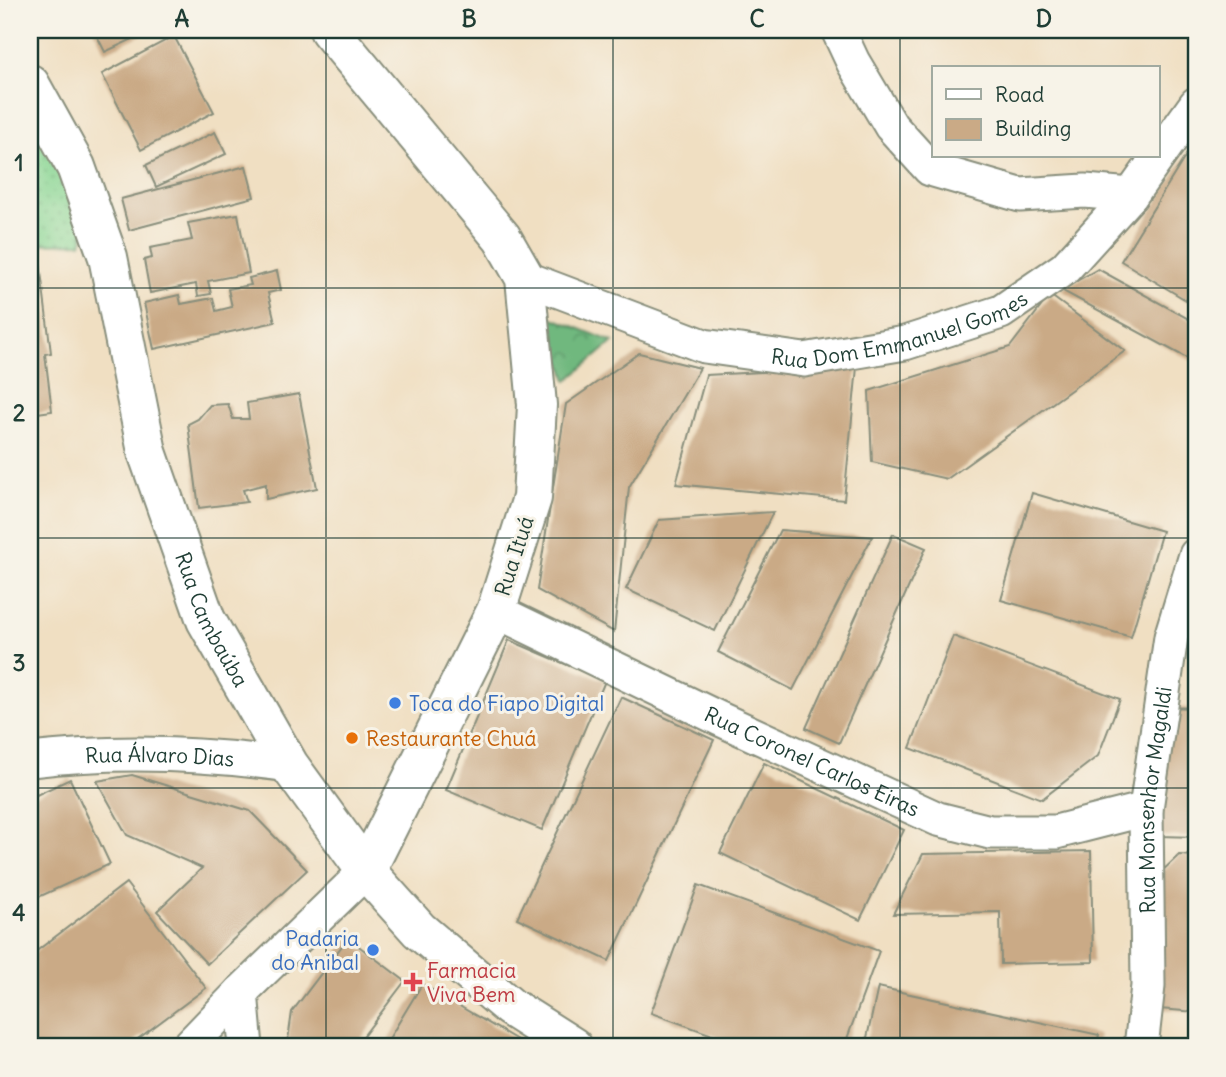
<svg xmlns="http://www.w3.org/2000/svg" width="1226" height="1077" font-family="Delius,sans-serif">
  <style>
    .forest { fill: url(#forest-crowns); stroke: #487a59; stroke-width: 2 }
    .park { fill: url(#park-dots); stroke: #558a64; stroke-width: 2 }
    .building { fill: #caaa86 }
    .lines { fill: none; stroke-linecap: round; stroke-linejoin: round }
    .street-casing { stroke: #888e7b; stroke-width: 37 }
    .secondary-casing { stroke: #888e7b; stroke-width: 42 }
    .street { stroke: #fff; stroke-width: 33 }
    .secondary { stroke: #fff; stroke-width: 38 }
    .grid { fill: none; stroke: #1f3d34; stroke-width: 2; stroke-opacity: 0.55 }
    .shop-dot { fill: #3f7fe0; stroke: #f7f3e8; stroke-width: 2.5 }
    .food-dot { fill: #e8710a; stroke: #f7f3e8; stroke-width: 2.5 }
    .health-dot { fill: #e0444e; stroke: #f7f3e8; stroke-width: 2.5 }
    .labels { text-anchor: middle; dominant-baseline: central; stroke-width: 6; stroke-linejoin: round; paint-order: stroke }
    .street-label { font-size: 21px; fill: #1f3d34; stroke: #f7f3e8 }
    .shop-label { font-size: 21px; fill: #366cbe; stroke: #f7f3e8; text-anchor: start }
    .food-label { font-size: 21px; fill: #c56008; stroke: #f7f3e8; text-anchor: start }
    .health-label { font-size: 21px; fill: #be3a42; stroke: #f7f3e8; text-anchor: start }
    .neatline { fill: none; stroke: #1f3d34; stroke-width: 2.5 }
    .grid-label { font-size: 23px; text-anchor: middle; font-weight: bold; fill: #1f3d34 }
  </style>
  <defs>
    <pattern id="forest-crowns" width="20" height="18" patternUnits="userSpaceOnUse" patternTransform="scale(1.75)"><rect width="20" height="18" fill="#70b87e"/><path d="M2 6a3 3 0 1 1 6 0M12 15a3 3 0 1 1 6 0" fill="none" stroke="#5b9768"/></pattern>
    <pattern id="park-dots" width="8" height="8" patternUnits="userSpaceOnUse" patternTransform="scale(1.75)"><rect width="8" height="8" fill="#8bd795"/><path d="M2 2h.1M6 6h.1" fill="none" stroke="#78b981" stroke-width="1.8" stroke-linecap="round"/></pattern>
  </defs>
  <rect width="100%" height="100%" fill="#f7f3e8"/>
  <filter id="ink" filterUnits="userSpaceOnUse"><feTurbulence type="fractalNoise" baseFrequency=".0143" numOctaves="2"/><feDisplacementMap in="SourceGraphic" scale="14" xChannelSelector="R" yChannelSelector="G"/><feConvolveMatrix kernelMatrix="1 2 1 2 8 2 1 2 1" color-interpolation-filters="sRGB"/></filter>
  <filter id="wash" filterUnits="userSpaceOnUse"><feTurbulence type="fractalNoise" baseFrequency=".00686" numOctaves="4" result="noise"/><feDisplacementMap in="SourceGraphic" scale="28" xChannelSelector="R" yChannelSelector="G"/><feGaussianBlur stdDeviation="1.57" result="paint"/><feColorMatrix in="noise" values="0 0 0 0 0 0 0 0 0 0 0 0 0 0 0 0 0 1.4 0 .05"/><feComposite in="paint" operator="in"/></filter>
  <g filter="url(#wash)">
    <rect width="100%" height="100%" fill="#f0dfc2"/>
    <polygon class="forest" points="548,316 613,342 567,381"/>
    <polygon class="park" points="30,99 90,216 81,243 30,244"/>
    <g id="blocks">
      <g class="building">
        <polygon points="94,30 152,30 105,52"/>
        <polygon points="174,36 214,112 141,150 102,74"/>
        <polygon points="215,132 226,154 156,187 146,165"/>
        <polygon points="1196,139 1196,306 1121,261"/>
        <polygon points="246,166 254,197 129,230 121,199"/>
        <polygon points="238,214 249,273 208,281 211,294 198,296 196,284 150,293 144,260 152,258 150,248 192,240 188,223"/>
        <polygon points="39,255 51,353 45,354 52,411 30,414 30,256"/>
        <polygon points="1098,269 1196,323 1196,363 1061,290"/>
        <polygon points="277,271 281,290 268,293 275,322 154,349 144,303 179,295 181,304 213,298 216,311 232,307 228,289 251,285 249,278"/>
        <polygon points="1050,295 1125,351 947,479 872,462 869,391 1010,347"/>
        <polygon points="639,353 700,368 629,487 614,632 537,590 566,404"/>
        <polygon points="857,367 844,500 676,484 706,375"/>
        <polygon points="299,394 317,488 266,499 266,484 243,490 247,502 199,508 188,424 198,419 210,405 228,404 233,419 249,419 247,403"/>
        <polygon points="1032,493 1162,531 1131,637 1001,600"/>
        <polygon points="773,512 715,631 626,589 659,520"/>
        <polygon points="780,530 872,537 793,690 718,652"/>
        <polygon points="893,534 926,548 839,743 806,728"/>
        <polygon points="953,636 1120,699 1098,756 1042,799 910,748"/>
        <polygon points="509,640 605,681 542,830 446,790"/>
        <polygon points="621,697 714,740 609,961 517,918"/>
        <polygon points="1165,707 1196,708 1196,837 1160,836"/>
        <polygon points="764,763 904,830 860,920 720,853"/>
        <polygon points="132,775 250,811 307,870 207,964 157,911 202,868 127,835 97,781"/>
        <polygon points="70,779 110,864 30,901 30,798"/>
        <polygon points="1091,851 1093,962 1001,964 1000,912 893,914 923,854"/>
        <polygon points="1179,855 1196,856 1196,1012 1147,1008 1157,876"/>
        <polygon points="126,883 206,988 127,1047 30,1047 30,956"/>
        <polygon points="698,885 879,951 844,1047 746,1047 651,1013"/>
        <polygon points="348,938 405,981 355,1047 287,1047 292,1012"/>
        <polygon points="422,984 529,1047 384,1047"/>
        <polygon points="878,987 1099,1035 1096,1047 865,1047"/>
      </g>
    </g>
  </g>
  <g filter="url(#ink)">
    <use href="#blocks" fill-opacity="0" stroke="#888e7b" stroke-width="2"/>
    <g class="lines">
      <defs>
        <g id="street">
          <polyline points="838,30 853,62 891,126 930,169 1020,195 1085,191 1131,195"/>
          <path id="s1" d="M 525,278 L 704,346 L 804,360 L 905,343 L 1001,312 L 1065,268 L 1131,195 L 1196,104"/>
          <path id="s2" d="M 496,611 L 720,719 L 938,819 L 990,832 L 1056,832 L 1146,809"/>
          <path id="s3" d="M 30,760 C 116,750 203,753 289,765"/>
          <polyline points="241,992 246,1047"/>
          <polyline points="188,1047 241,992 366,871"/>
          <path id="s4" d="M 1141,1047 L 1148,986 L 1146,809 L 1171,637 L 1196,555"/>
        </g>
        <g id="secondary">
          <polyline points="329,30 502,238 525,278 537,405 532,498 496,611 366,871"/>
          <path id="s5" d="M 30,84 L 76,167 L 108,257 L 147,452 L 206,620 L 289,765 L 366,871 L 419,930 L 510,1007 L 573,1047"/>
        </g>
      </defs>
      <use href="#street" class="street-casing"/>
      <use href="#secondary" class="secondary-casing"/>
      <use href="#street" class="street"/>
      <use href="#secondary" class="secondary"/>
    </g>
  </g>
  <path class="grid" d="M 326,30 L 326,1047M 613,30 L 613,1047M 900,30 L 900,1047M 30,288 L 1196,288M 30,538 L 1196,538M 30,788 L 1196,788"/>
  <g class="shop-dot">
    <circle cx="395" cy="703" r="7"/>
    <circle cx="373" cy="950" r="7"/>
  </g>
  <circle class="food-dot" cx="352" cy="738" r="7"/>
  <path class="health-dot" d="M409.5 971.5h7v7h7v7h-7v7h-7v-7h-7v-7h7z"/>
  <g class="labels">
    <g class="street-label">
      <text stroke="none"><textPath href="#s1" startOffset="392">Rua Dom Emmanuel Gomes</textPath></text>
      <text transform="translate(514 556) rotate(-72)">Rua Ituá</text>
      <text stroke="none"><textPath href="#s5" startOffset="569">Rua Cambaúba</textPath></text>
      <text stroke="none"><textPath href="#s3" startOffset="130">Rua Álvaro Dias</textPath></text>
      <text stroke="none"><textPath href="#s2" startOffset="350">Rua Coronel Carlos Eiras</textPath></text>
      <text stroke="none"><textPath href="#s4" startOffset="248">Rua Monsenhor Magaldi</textPath></text>
    </g>
    <g class="shop-label">
      <text x="409" y="703">Toca do Fiapo Digital</text>
      <text x="359" y="938" text-anchor="end">Padaria<tspan x="359" dy="24">do Anibal</tspan></text>
    </g>
    <g class="food-label">
      <text x="366" y="738">Restaurante Chuá</text>
    </g>
    <g class="health-label">
      <text x="427" y="970">Farmacia<tspan x="427" dy="24">Viva Bem</tspan></text>
    </g>
  </g>
  <rect width="1226" height="1077" fill="none" stroke="#f7f3e8" stroke-width="77"/>
  <rect x="932" y="66" width="228" height="91" fill="#f7f3e8" stroke="#a1aaa0" stroke-width="2"/>
  <rect x="946" y="89" width="35" height="10" fill="#ffffff" stroke="#a1aaa0" stroke-width="2"/>
  <text x="995" y="102" font-size="21" fill="#1f3d34">Road</text>
  <rect x="946" y="119" width="35" height="21" fill="#caaa86" stroke="#a1aaa0" stroke-width="2"/>
  <text x="995" y="136" font-size="21" fill="#1f3d34">Building</text>
  <rect x="38" y="38" width="1150" height="1000" class="neatline"/>
  <g class="grid-label">
    <text x="182" y="27">A</text>
    <text x="469" y="27">B</text>
    <text x="757" y="27">C</text>
    <text x="1044" y="27">D</text>
    <text x="19" y="171">1</text>
    <text x="19" y="421">2</text>
    <text x="19" y="671">3</text>
    <text x="19" y="921">4</text>
  </g>
</svg>
